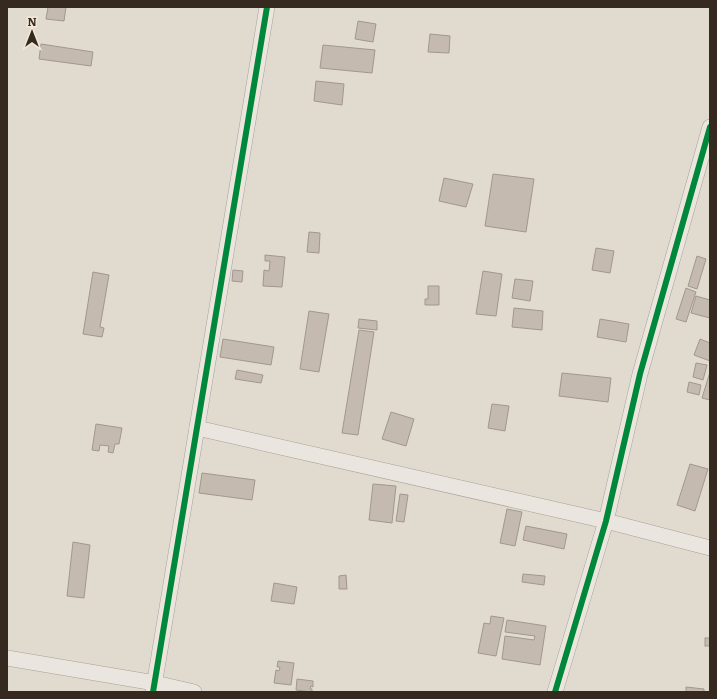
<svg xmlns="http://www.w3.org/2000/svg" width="717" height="699" font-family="Literata,serif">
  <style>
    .building { fill: #c5bab0; stroke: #a1978e }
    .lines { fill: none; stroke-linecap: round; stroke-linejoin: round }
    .minor-casing { stroke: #a7a097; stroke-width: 16 }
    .minor { stroke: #eae6df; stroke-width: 15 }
    .cycleway-casing { stroke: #f2e8d5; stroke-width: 8 }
    .cycleway { stroke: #00873e; stroke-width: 6 }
  </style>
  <rect width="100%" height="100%" fill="#e1dbcf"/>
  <g class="building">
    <polygon points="48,7 66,7 64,21 46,19"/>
    <polygon points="358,21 376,24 373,42 355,39"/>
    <polygon points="430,34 450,36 449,53 428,52"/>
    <polygon points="41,44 93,52 91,66 39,59"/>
    <polygon points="323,45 375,50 372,73 320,68"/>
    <polygon points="316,81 344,84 342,105 314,101"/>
    <polygon points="493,174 534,179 526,232 485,226"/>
    <polygon points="444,178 473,184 466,207 439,201"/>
    <polygon points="309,232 320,233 319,253 307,252"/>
    <polygon points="596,248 614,251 610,273 592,270"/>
    <polygon points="265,255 285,257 282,287 263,286 264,270 269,271 270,261 265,261"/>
    <polygon points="697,256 706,259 697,289 688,286"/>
    <polygon points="233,270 243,271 242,282 232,281"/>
    <polygon points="483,271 502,274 496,316 476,314"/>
    <polygon points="93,272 109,275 100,327 104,328 102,337 83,334"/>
    <polygon points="515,279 533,281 530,301 512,298"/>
    <polygon points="428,286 439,286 439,305 425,305 425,299 428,299"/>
    <polygon points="686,288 696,292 686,322 676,319"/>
    <polygon points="696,296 710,300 710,318 691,313"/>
    <polygon points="514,308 543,311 542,330 512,327"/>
    <polygon points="309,311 329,314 319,372 300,369"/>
    <polygon points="359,319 377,321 377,330 358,328"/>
    <polygon points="600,319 629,324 626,342 597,337"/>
    <polygon points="359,330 374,332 358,435 342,433"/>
    <polygon points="223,339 274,347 271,365 220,357"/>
    <polygon points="700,339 710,343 710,361 694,355"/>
    <polygon points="696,363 707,365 703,380 693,377"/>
    <polygon points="237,370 263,375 261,383 235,379"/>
    <polygon points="710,372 710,400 702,398"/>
    <polygon points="562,373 611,378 608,402 559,396"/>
    <polygon points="689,382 701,385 699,395 687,392"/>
    <polygon points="492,404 509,406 505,431 488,428"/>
    <polygon points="391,412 414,419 406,446 382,439"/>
    <polygon points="96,424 122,428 119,444 115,444 113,453 108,452 109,446 100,445 99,451 92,450"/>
    <polygon points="690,464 708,469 695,511 677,505"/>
    <polygon points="202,473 255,480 252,500 199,493"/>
    <polygon points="373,484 396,486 392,523 369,520"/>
    <polygon points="400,494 408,495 404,522 396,521"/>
    <polygon points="507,509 522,512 515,546 500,543"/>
    <polygon points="526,526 567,534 564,549 523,540"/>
    <polygon points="73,542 90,545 84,598 67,596"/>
    <polygon points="523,574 545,576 544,585 522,582"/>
    <polygon points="346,575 347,589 339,589 339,576"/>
    <polygon points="274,583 297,587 294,604 271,601"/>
    <polygon points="491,616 504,618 496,656 478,653 484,623 490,624"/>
    <polygon points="507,620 546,626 540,665 502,659 505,636 534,640 535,636 505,632"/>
    <rect x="705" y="638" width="5" height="8"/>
    <polygon points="278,661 294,663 291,685 274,683 276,670 279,671 280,667 277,667"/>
    <polygon points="297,679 313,681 313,687 311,686 310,689 312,689 312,692 296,690"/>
    <polygon points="686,687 704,689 704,692 686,692"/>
  </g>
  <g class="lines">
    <defs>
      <g id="minor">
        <polyline points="197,428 606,521 710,548"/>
        <polyline points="7,658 155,683 194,692"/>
        <polyline points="153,692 267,7"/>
        <polyline points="555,692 606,521 640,374 710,127"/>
      </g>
    </defs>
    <use href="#minor" class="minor-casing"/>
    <use href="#minor" class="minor"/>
    <defs>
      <g id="cycleway">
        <polyline points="153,692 267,7"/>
        <polyline points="555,692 606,521 640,374 710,127"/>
      </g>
    </defs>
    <use href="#cycleway" class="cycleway-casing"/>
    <use href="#cycleway" class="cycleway"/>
  </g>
  <rect width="717" height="699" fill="none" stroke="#352920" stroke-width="16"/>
  <g transform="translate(32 32)" stroke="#f2e8d5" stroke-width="3" paint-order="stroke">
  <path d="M0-3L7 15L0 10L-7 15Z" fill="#352920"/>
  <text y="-6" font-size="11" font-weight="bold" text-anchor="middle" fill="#352920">N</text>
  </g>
</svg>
